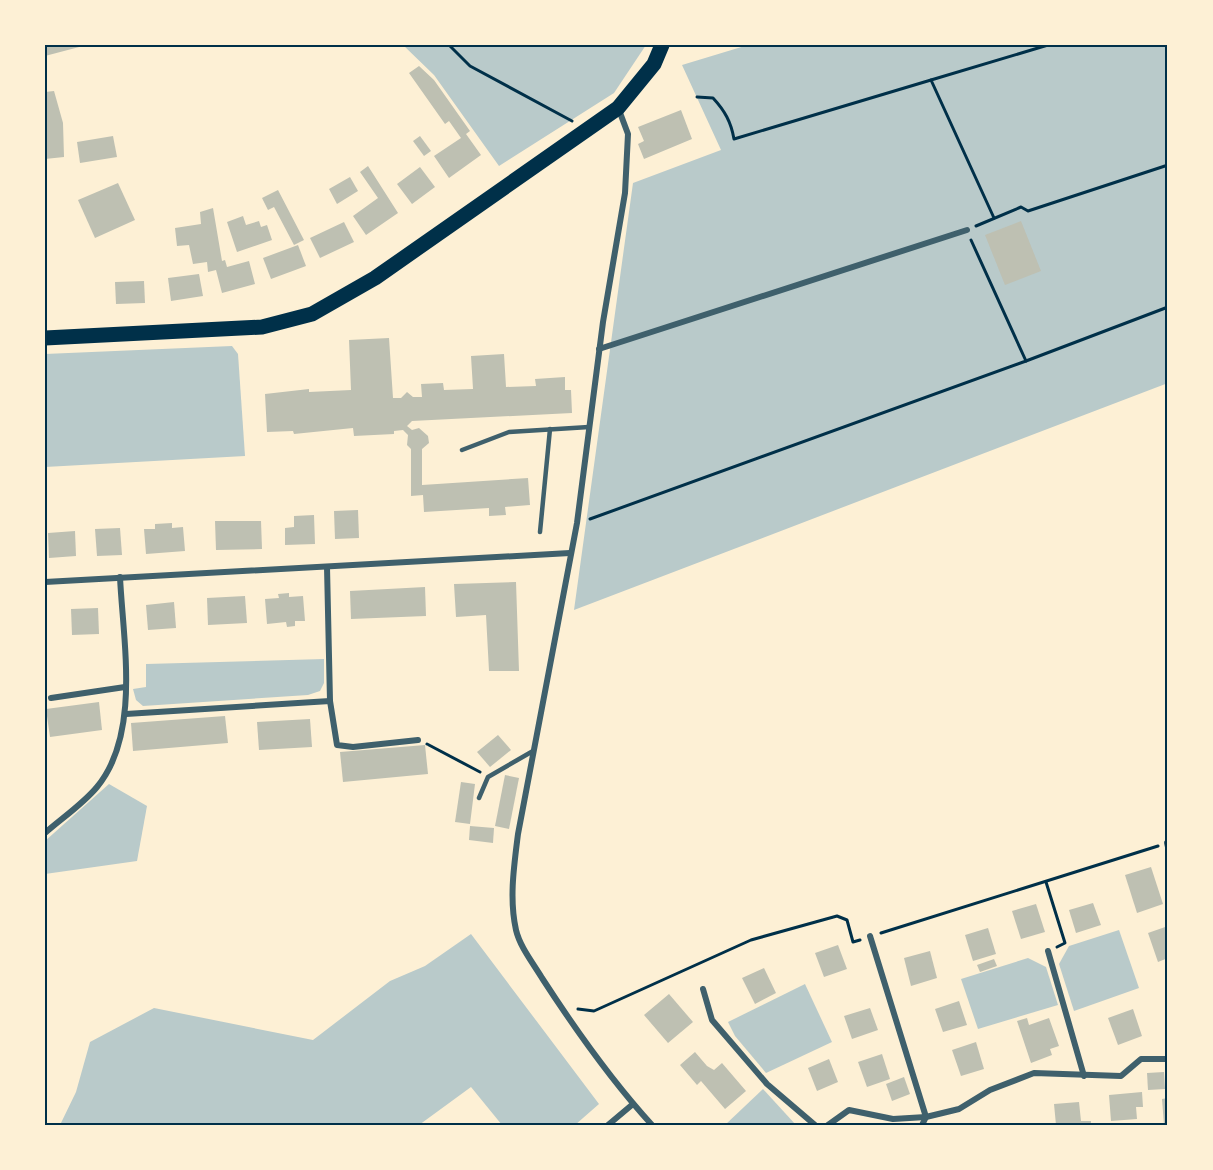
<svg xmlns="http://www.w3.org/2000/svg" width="1213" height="1170" font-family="'PT Sans Narrow',sans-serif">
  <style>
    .green { fill: #b9caca }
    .building { fill: #bec0b2 }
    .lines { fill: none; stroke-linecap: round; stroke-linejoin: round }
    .path { stroke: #003049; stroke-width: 3 }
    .service { stroke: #3f606c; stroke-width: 4.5 }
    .minor { stroke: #3f606c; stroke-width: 6 }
    .primary { stroke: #003049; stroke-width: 15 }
    .neatline { fill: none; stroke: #003049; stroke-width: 2 }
  </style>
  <rect width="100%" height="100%" fill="#fdf0d5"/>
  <g class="green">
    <polygon points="403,45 646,45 614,93 499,166 434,75"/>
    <polygon points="748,45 1168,45 1168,383 574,610 633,183 721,150 682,65"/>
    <polygon points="232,346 238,354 245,456 45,467 45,354"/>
    <polygon points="324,659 324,683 320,691 308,695 143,706 136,700 133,689 146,687 146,664"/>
    <polygon points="109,784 147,806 137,861 45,874 45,841"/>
    <polygon points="1119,930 1139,988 1074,1011 1059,964 1069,946"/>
    <polygon points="471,934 599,1104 575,1125 502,1125 471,1087 419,1125 60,1125 76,1092 90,1042 154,1008 313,1040 390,981 425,966"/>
    <polygon points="1028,958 1046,967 1058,1005 978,1029 961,979"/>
    <polygon points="805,984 832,1042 766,1073 735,1036 728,1022"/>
    <polygon points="763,1089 796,1125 725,1125"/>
  </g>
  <g class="building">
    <polygon points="45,45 83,45 83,46 45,56"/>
    <polygon points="419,66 434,80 470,131 466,134 481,155 449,178 434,156 461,138 449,121 445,124 409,73"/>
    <polygon points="54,91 63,123 64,157 45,159 45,92"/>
    <polygon points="681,110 692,139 644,159 638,144 644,141 638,127"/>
    <polygon points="113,136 117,157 80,163 77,142"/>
    <polygon points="420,136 431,151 424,156 413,141"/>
    <polygon points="368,166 398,213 366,235 353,216 378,198 360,172"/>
    <polygon points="420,167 435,187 412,204 397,184"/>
    <polygon points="350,177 358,191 337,204 329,189"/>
    <polygon points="118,183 135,220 95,238 78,200"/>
    <polygon points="278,190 304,240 294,245 274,207 268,210 262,198"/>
    <polygon points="213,208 222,261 225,260 227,267 249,261 255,284 222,293 216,270 208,272 207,262 193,264 189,245 177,246 175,228 201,224 200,212"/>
    <polygon points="243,216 246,225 259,221 261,227 267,225 272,240 237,252 227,222"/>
    <polygon points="1021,221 1041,271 1005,285 985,235"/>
    <polygon points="344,222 354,242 320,258 310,238"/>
    <polygon points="298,245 306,266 271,279 263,258"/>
    <polygon points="199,274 203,296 171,301 168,278"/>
    <polygon points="144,281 145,303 116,304 115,282"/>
    <polygon points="389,338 393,398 401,398 407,392 413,397 422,397 421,384 443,383 444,390 473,389 471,356 504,354 506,387 536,386 535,379 565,377 565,390 571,390 572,413 412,421 407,426 412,430 419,428 428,436 429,443 422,449 422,485 528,478 530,505 505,507 506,515 489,516 489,508 424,512 423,495 411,496 411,449 407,445 408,435 403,430 394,431 394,434 354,436 353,428 294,434 293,431 267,432 265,394 309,389 309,392 351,390 349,340"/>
    <polygon points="358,510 359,538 335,539 334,511"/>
    <polygon points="314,515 315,544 285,545 285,528 294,527 294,516"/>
    <polygon points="215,521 261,521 262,549 216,550"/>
    <polygon points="172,523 172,528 183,527 185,551 146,554 144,529 155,529 155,524"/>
    <polygon points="120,528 122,555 97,556 95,529"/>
    <polygon points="75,531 76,556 49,558 48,533"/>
    <polygon points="516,582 519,671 489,671 486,615 456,617 454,584"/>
    <polygon points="425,587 426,616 351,619 350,591"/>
    <polygon points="289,593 289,597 303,596 305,621 295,621 295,626 287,627 286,622 267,624 265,599 279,598 278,594"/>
    <polygon points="245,596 247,623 208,625 207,598"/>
    <polygon points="174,602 176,628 148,630 146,605"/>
    <polygon points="98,608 99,634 72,635 71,609"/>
    <polygon points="99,702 102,730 50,737 46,709"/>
    <polygon points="225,716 228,743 133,751 131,723"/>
    <polygon points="310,719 312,747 259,750 257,722"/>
    <polygon points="498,735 511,750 490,767 477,752"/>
    <polygon points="425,745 428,774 343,782 340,752"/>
    <polygon points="505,775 519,778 509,829 495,826"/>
    <polygon points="461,782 475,784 470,824 455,822"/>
    <polygon points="470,826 494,828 493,843 469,840"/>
    <polygon points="1151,867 1163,904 1137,913 1125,875"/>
    <polygon points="1093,903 1101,925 1076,933 1069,910"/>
    <polygon points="1036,904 1045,932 1021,939 1012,911"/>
    <polygon points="1168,926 1168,958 1158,962 1148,933"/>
    <polygon points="988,928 996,954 973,961 965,935"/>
    <polygon points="838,945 847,969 824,977 815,953"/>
    <polygon points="930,951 937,978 911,986 904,958"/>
    <polygon points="994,959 997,966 980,972 977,965"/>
    <polygon points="764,968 776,993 755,1004 742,978"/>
    <polygon points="669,994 693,1022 668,1043 644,1015"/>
    <polygon points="959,1001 967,1025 943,1032 935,1009"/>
    <polygon points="870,1008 878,1030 852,1039 844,1016"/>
    <polygon points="1133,1009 1142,1036 1118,1045 1108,1018"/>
    <polygon points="1027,1018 1029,1025 1049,1018 1059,1046 1050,1049 1052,1055 1031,1063 1017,1021"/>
    <polygon points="976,1042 984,1069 961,1076 952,1050"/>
    <polygon points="695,1052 707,1066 714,1070 722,1063 746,1091 725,1109 701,1081 697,1085 680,1065"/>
    <polygon points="882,1054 890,1079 867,1087 858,1062"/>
    <polygon points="829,1059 838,1082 817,1091 808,1068"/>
    <polygon points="1164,1072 1165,1089 1148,1090 1147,1073"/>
    <polygon points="904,1077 910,1094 892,1101 886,1084"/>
    <polygon points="1142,1092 1143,1107 1136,1107 1137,1119 1111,1121 1109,1095"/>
    <polygon points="1168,1098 1168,1125 1164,1125 1162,1099"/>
    <polygon points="1079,1102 1081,1121 1091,1121 1091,1125 1056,1125 1054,1104"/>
  </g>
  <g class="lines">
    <g class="path">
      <polyline points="449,45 470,66 572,121"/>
      <path d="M 697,97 L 713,98 C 725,111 731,122 734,139 L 931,80"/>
      <polyline points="994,218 931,80 1048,45"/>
      <polyline points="976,226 1021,207 1028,211 1168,165"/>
      <polyline points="1026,361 1168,307"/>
      <polyline points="590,519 1026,361 971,240"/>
      <polyline points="427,744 480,772"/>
      <polyline points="1046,882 1065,943 1057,947"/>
      <polyline points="881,933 1158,846"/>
      <polyline points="578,1009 594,1011 751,940 837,916 847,920 853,942 860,940"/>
    </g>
    <g class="service">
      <polyline points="462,450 509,432 589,427"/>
      <polyline points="540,532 550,429"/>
      <polyline points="479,798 488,777 533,751"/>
    </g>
    <g class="minor">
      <path d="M 619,110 L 628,134 L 625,193 L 603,322 L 577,523 L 518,834 C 514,866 509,899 516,930 C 520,947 533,963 542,978 C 575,1029 611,1080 652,1125"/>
      <polyline points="599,349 967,230"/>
      <polyline points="327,567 330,701"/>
      <polyline points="45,582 570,553"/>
      <polyline points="51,698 125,687"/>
      <polyline points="126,714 330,701 337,745 353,747 418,740"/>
      <path d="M 45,833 C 62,818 83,804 97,787 C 141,734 123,641 120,577"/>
      <polyline points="1167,843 1168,847"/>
      <polyline points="870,936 926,1117 922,1125"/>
      <polyline points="1048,951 1084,1076"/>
      <polyline points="703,989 712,1020 767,1084 815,1125"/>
      <polyline points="608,1125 633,1104"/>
      <polyline points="828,1125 849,1110 893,1119 926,1117 959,1109 990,1090 1034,1073 1121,1076 1141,1059 1168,1059"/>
    </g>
    <polyline class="primary" points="45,338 262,327 312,314 375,278 618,108 654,64 662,45"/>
  </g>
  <rect width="1213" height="1170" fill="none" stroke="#fdf0d5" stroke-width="93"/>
  <rect x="46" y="46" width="1120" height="1078" class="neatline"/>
</svg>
